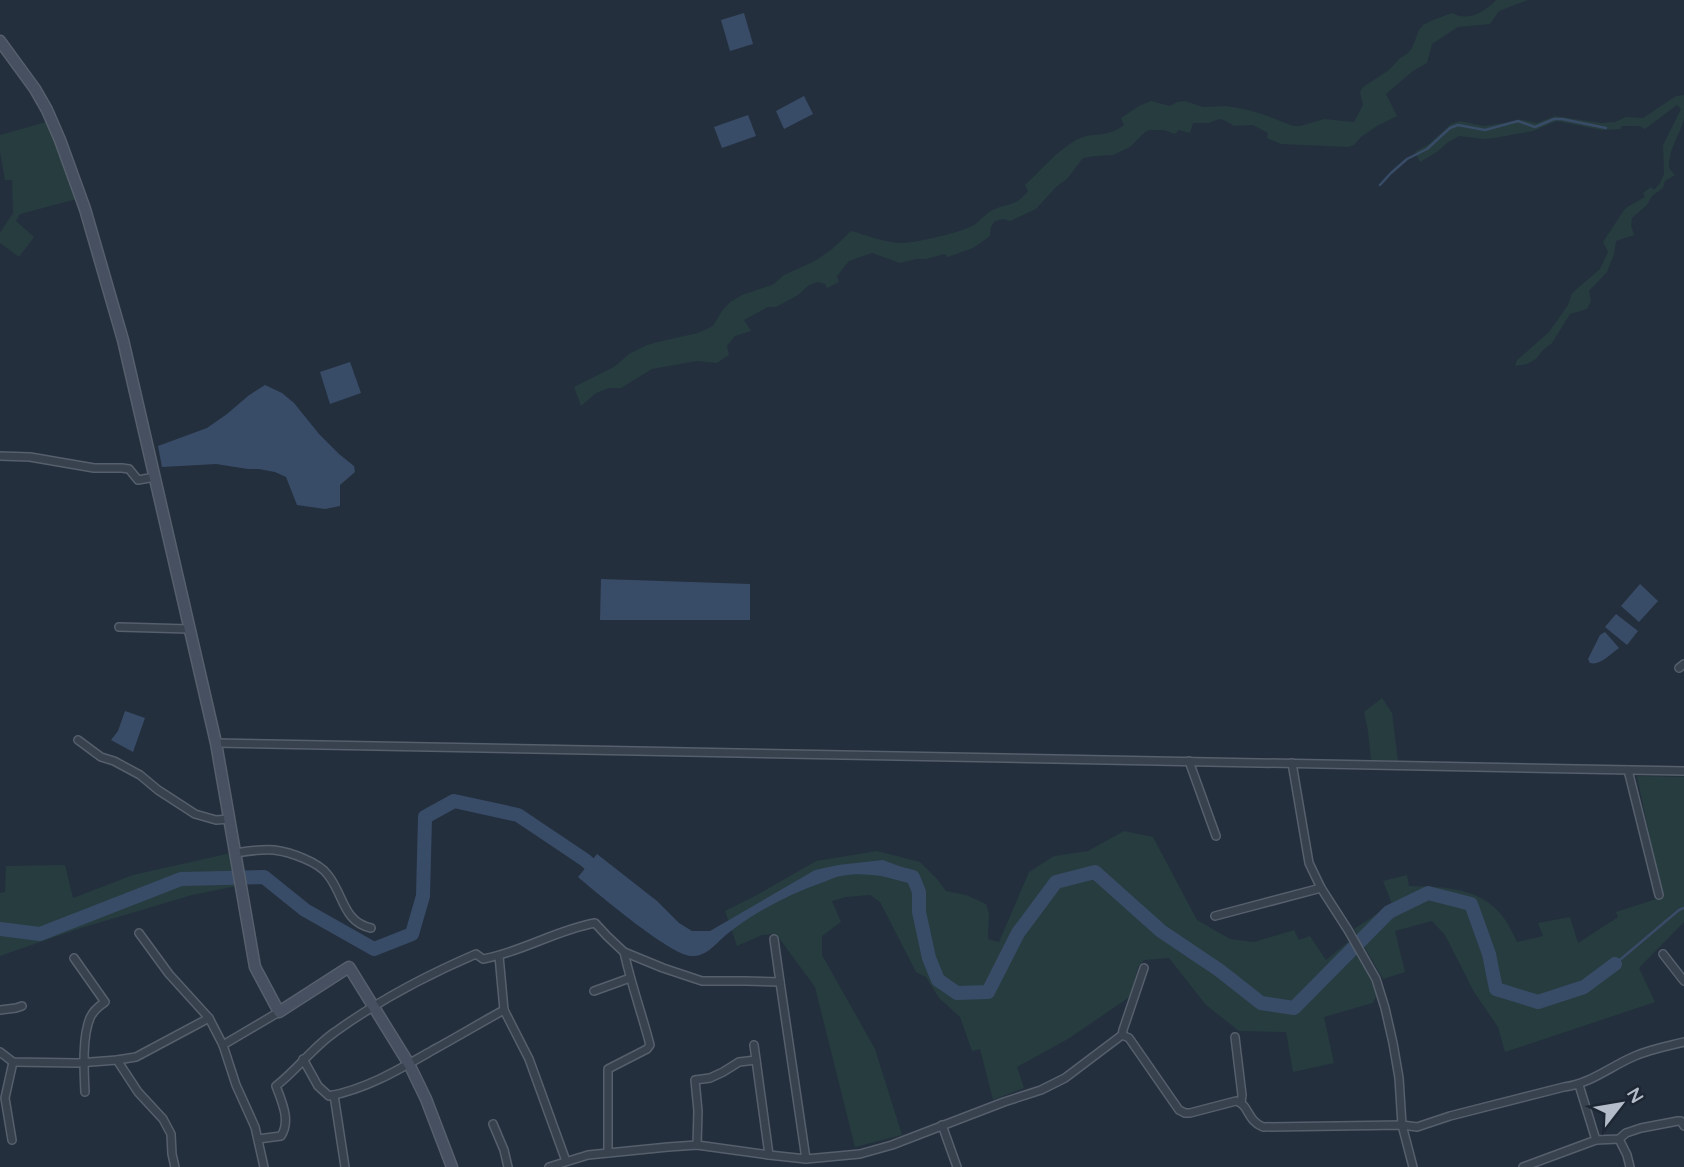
<svg xmlns="http://www.w3.org/2000/svg" width="1684" height="1167" font-family="Quicksand,sans-serif">
  <style>
    .green { fill: #263c3f }
    .water { fill: #394c67 }
    .lines { fill: none; stroke-linecap: round; stroke-linejoin: round }
    .stream { stroke: #394c67; stroke-width: 2.5 }
    .river { stroke: #394c67; stroke-width: 14 }
    .street-casing { stroke: #565f6c; stroke-width: 10 }
    .secondary-casing { stroke: #565f6c; stroke-width: 13 }
    .street { stroke: #38414e; stroke-width: 7 }
    .secondary { stroke: #465061; stroke-width: 10 }
  </style>
  <rect width="100%" height="100%" fill="#242f3e"/>
  <g class="green">
    <path d="M 1496,0 L 1528,0 L 1499,11 L 1490,24 L 1458,27 L 1432,44 L 1427,63 L 1413,71 L 1386,94 L 1397,116 L 1377,126 L 1361,137 L 1354,145 L 1348,147 L 1281,144 L 1267,138 L 1268,133 L 1253,125 L 1234,126 L 1224,120 L 1219,119 L 1209,123 L 1193,123 L 1190,133 L 1179,130 L 1175,134 L 1164,130 L 1149,130 L 1144,133 L 1130,147 L 1113,155 L 1095,156 L 1083,158 L 1067,179 L 1056,187 L 1036,209 L 1010,221 L 1003,219 L 995,221 L 991,227 L 990,236 L 973,248 L 948,257 L 944,254 L 926,259 L 917,259 L 900,263 L 872,253 L 849,261 L 837,276 L 839,282 L 827,288 L 825,284 L 818,282 L 809,285 L 798,295 L 776,307 L 768,307 L 744,320 L 751,331 L 735,336 L 727,346 L 729,355 L 717,363 L 697,361 L 652,369 L 621,388 L 609,388 L 596,393 L 581,406 L 574,387 L 614,367 L 629,354 L 647,345 L 662,341 L 698,333 L 713,326 L 722,311 L 730,302 L 742,295 L 774,284 L 784,275 L 815,261 L 831,250 L 851,231 C 866,235 883,242 899,243 C 912,244 963,232 974,225 C 980,221 984,215 991,211 C 1007,202 1015,208 1028,191 L 1025,185 C 1041,170 1057,151 1076,140 C 1093,131 1106,139 1124,125 L 1121,118 L 1139,106 L 1151,101 L 1170,106 L 1177,102 L 1185,101 L 1203,107 L 1226,106 L 1244,109 L 1262,114 L 1293,126 L 1300,126 L 1324,119 L 1354,122 L 1363,105 L 1360,92 L 1363,87 L 1389,70 L 1400,58 L 1408,53 L 1412,48 L 1419,30 L 1423,25 L 1433,20 L 1452,13 C 1468,22 1485,12 1496,0 Z"/>
    <path d="M 1684,95 C 1684,103 1684,111 1684,119 C 1679,138 1669,146 1669,168 L 1675,175 L 1665,181 L 1663,188 L 1652,196 L 1647,205 L 1632,218 L 1631,225 L 1634,235 L 1616,241 L 1614,254 L 1607,272 L 1589,291 L 1591,301 L 1587,309 L 1570,314 L 1552,343 L 1543,350 L 1536,359 L 1527,364 L 1515,366 L 1517,360 L 1549,332 L 1568,305 L 1572,293 L 1600,269 L 1608,252 L 1603,242 L 1624,210 L 1629,206 L 1645,197 L 1643,193 L 1651,187 L 1654,190 L 1660,183 L 1664,174 L 1663,145 L 1681,109 L 1677,105 L 1645,129 L 1639,126 L 1621,126 L 1621,129 L 1602,130 L 1557,121 L 1533,131 L 1494,138 L 1484,139 L 1459,136 L 1447,143 L 1437,152 L 1420,162 L 1415,152 L 1429,144 L 1451,124 L 1460,121 L 1484,126 L 1523,120 L 1537,123 L 1555,116 L 1601,123 L 1615,122 L 1626,117 L 1643,118 L 1676,96 Z"/>
    <polygon points="46,122 77,199 20,214 16,221 34,237 19,257 0,243 0,233 13,213 12,180 5,180 0,152 0,135"/>
    <polygon points="1382,698 1392,713 1398,761 1371,760 1368,731 1364,712"/>
    <path d="M 1637,776 L 1684,777 L 1684,922 L 1639,968 L 1655,1002 L 1505,1052 L 1498,1027 L 1474,992 L 1445,935 L 1432,921 L 1395,931 L 1405,972 L 1383,979 L 1354,929 L 1392,904 L 1383,881 L 1407,875 L 1409,886 C 1445,887 1481,887 1504,918 C 1509,925 1513,934 1517,942 L 1543,936 L 1538,923 L 1570,917 L 1578,943 L 1618,917 L 1616,912 L 1662,897 Z"/>
    <polygon points="1124,831 1153,837 1197,920 1230,939 1254,942 1294,930 1299,940 1310,936 1326,960 1348,942 1371,979 1377,994 1373,1003 1324,1017 1334,1063 1293,1072 1286,1032 1239,1031 1206,1005 1169,958 1144,960 1138,967 1131,996 1068,1039 1017,1067 1024,1088 993,1100 980,1049 972,1051 960,1017 939,998 926,977 916,972 880,902 870,895 846,897 832,901 841,922 822,936 822,955 875,1049 902,1135 855,1147 815,987 776,934 762,935 737,946 725,911 757,895 816,861 877,851 920,862 937,879 946,891 966,895 986,904 989,913 988,939 999,942 1029,872 1054,856 1088,851"/>
    <polygon points="231,853 237,886 192,895 78,929 0,956 0,893 5,892 6,866 65,865 73,898 133,875"/>
  </g>
  <g class="water">
    <polygon points="744,13 753,44 730,51 721,20"/>
    <polygon points="804,96 813,114 784,129 776,111"/>
    <polygon points="748,115 756,136 722,148 714,127"/>
    <polygon points="350,362 361,393 330,404 320,372"/>
    <polygon points="265,385 282,393 294,403 319,434 339,454 354,466 355,472 340,485 340,506 325,509 297,505 286,477 275,472 259,469 248,469 216,464 162,467 158,446 207,428 227,414 248,396"/>
    <polygon points="601,579 750,584 750,620 600,620"/>
    <polygon points="1640,584 1658,601 1639,622 1621,606"/>
    <polygon points="1616,614 1638,631 1627,645 1605,627"/>
    <path d="M 1605,632 L 1619,648 C 1610,654 1600,666 1590,663 L 1588,659 L 1600,635 Z"/>
    <polygon points="125,711 145,718 133,752 111,740 118,731"/>
    <path d="M 597,854 L 657,901 L 679,923 L 692,931 L 710,931 L 815,870 L 838,865 L 883,860 L 907,869 L 899,879 C 880,876 861,872 841,876 C 834,877 827,881 821,883 C 787,895 755,912 727,934 C 716,943 707,957 691,956 C 670,955 597,893 578,877 Z"/>
  </g>
  <g class="lines">
    <g class="stream">
      <polyline points="1380,185 1391,173 1407,159 1427,149 1450,128 1458,125 1485,130 1518,121 1535,127 1554,119 1562,119 1606,128"/>
      <polyline points="1615,964 1679,910 1684,908"/>
    </g>
    <g class="river">
      <polyline points="886,870 913,877 919,892 919,912 929,958 938,980 957,993 988,992 1018,933 1056,882 1095,872 1161,931 1219,970 1261,1003 1294,1008 1389,912 1428,893 1471,904 1489,954 1496,989 1538,1002 1584,987 1615,964"/>
      <polyline points="0,929 40,934 181,879 264,877 305,910 374,949 412,934 423,896 425,817 454,801 518,815 585,860 602,875"/>
    </g>
    <defs>
      <g id="street">
        <polyline points="0,456 30,457 94,468 122,468 129,469 138,480 155,477"/>
        <polyline points="119,627 189,629"/>
        <polyline points="1679,668 1684,664"/>
        <polyline points="78,740 101,757 114,761 140,775 158,790 195,814 216,820 230,819"/>
        <polyline points="216,743 1684,771"/>
        <polyline points="1189,761 1216,836"/>
        <polyline points="1292,763 1309,863 1321,888 1348,930 1376,979 1385,1008 1393,1043 1399,1078 1402,1125 1413,1167"/>
        <polyline points="1628,770 1659,895"/>
        <path d="M 236,853 C 248,851 261,849 274,850 C 290,852 319,862 328,875 C 344,895 343,922 371,928"/>
        <polyline points="1215,916 1321,888"/>
        <polyline points="139,933 169,974 209,1018 223,1045 236,1085 255,1127 264,1167"/>
        <polyline points="774,939 780,982"/>
        <polyline points="1663,954 1684,981"/>
        <polyline points="499,956 504,1010 529,1059 566,1161"/>
        <path d="M 74,958 L 105,1002 C 99,1006 93,1011 90,1018 C 82,1037 84,1071 85,1092"/>
        <polyline points="594,991 630,978"/>
        <polyline points="0,1010 16,1008 22,1006"/>
        <polyline points="1122,1035 1123,1030 1144,968"/>
        <polyline points="1235,1037 1242,1095 1241,1103"/>
        <polyline points="223,1045 279,1012"/>
        <polyline points="754,1045 769,1155"/>
        <polyline points="0,1052 13,1062 78,1063 117,1060 136,1057 209,1018"/>
        <path d="M 303,1059 L 318,1086 L 329,1096 C 367,1089 400,1069 433,1050 C 457,1037 480,1023 504,1010"/>
        <polyline points="117,1060 138,1092 163,1119 171,1134 172,1154 175,1167"/>
        <polyline points="1579,1085 1596,1140"/>
        <polyline points="334,1095 345,1167"/>
        <polyline points="493,1124 504,1150 508,1167"/>
        <polyline points="942,1125 957,1167"/>
        <path d="M 258,1139 L 281,1136 C 291,1121 282,1102 276,1086 C 297,1070 313,1047 335,1032 C 378,1001 427,975 476,954 L 483,959 C 522,952 556,930 595,923 L 607,936 L 624,952 L 663,968 L 702,981 L 745,981 L 780,982 L 806,1159"/>
        <polyline points="1619,1139 1627,1155 1630,1167"/>
        <polyline points="12,1140 5,1098 13,1062"/>
        <polyline points="697,1145 698,1111 695,1080 710,1078 723,1072 739,1062 756,1060"/>
        <path d="M 608,1153 L 608,1069 L 647,1049 L 650,1045 C 642,1014 631,984 624,952"/>
        <path d="M 549,1167 L 588,1155 L 668,1147 L 697,1145 L 769,1155 L 806,1159 L 860,1154 L 892,1145 L 1004,1102 L 1041,1090 L 1065,1078 L 1122,1035 L 1129,1038 L 1179,1110 L 1185,1113 L 1190,1113 L 1236,1101 C 1250,1105 1246,1120 1263,1127 L 1402,1125 L 1417,1127 L 1450,1116 L 1564,1087 C 1590,1084 1611,1066 1635,1056 C 1651,1049 1668,1046 1684,1042"/>
        <polyline points="1523,1167 1596,1140 1619,1139 1626,1133 1641,1128 1678,1121 1681,1121 1684,1126"/>
      </g>
      <polyline id="secondary" points="0,41 35,89 47,110 60,140 85,209 123,340 216,743 255,967 279,1012 349,967 409,1064 426,1099 452,1167"/>
    </defs>
    <use href="#street" class="street-casing"/>
    <use href="#secondary" class="secondary-casing"/>
    <use href="#street" class="street"/>
    <use href="#secondary" class="secondary"/>
  </g>
  <g transform="translate(1621 1104) rotate(59)" stroke="#1d2633" stroke-width="5" paint-order="stroke">
  <path d="M0-5L12 26L0 18L-12 26Z" fill="#b4bcc9"/>
  <text y="-10" font-size="19" font-weight="bold" text-anchor="middle" fill="#b4bcc9">N</text>
  </g>
</svg>
